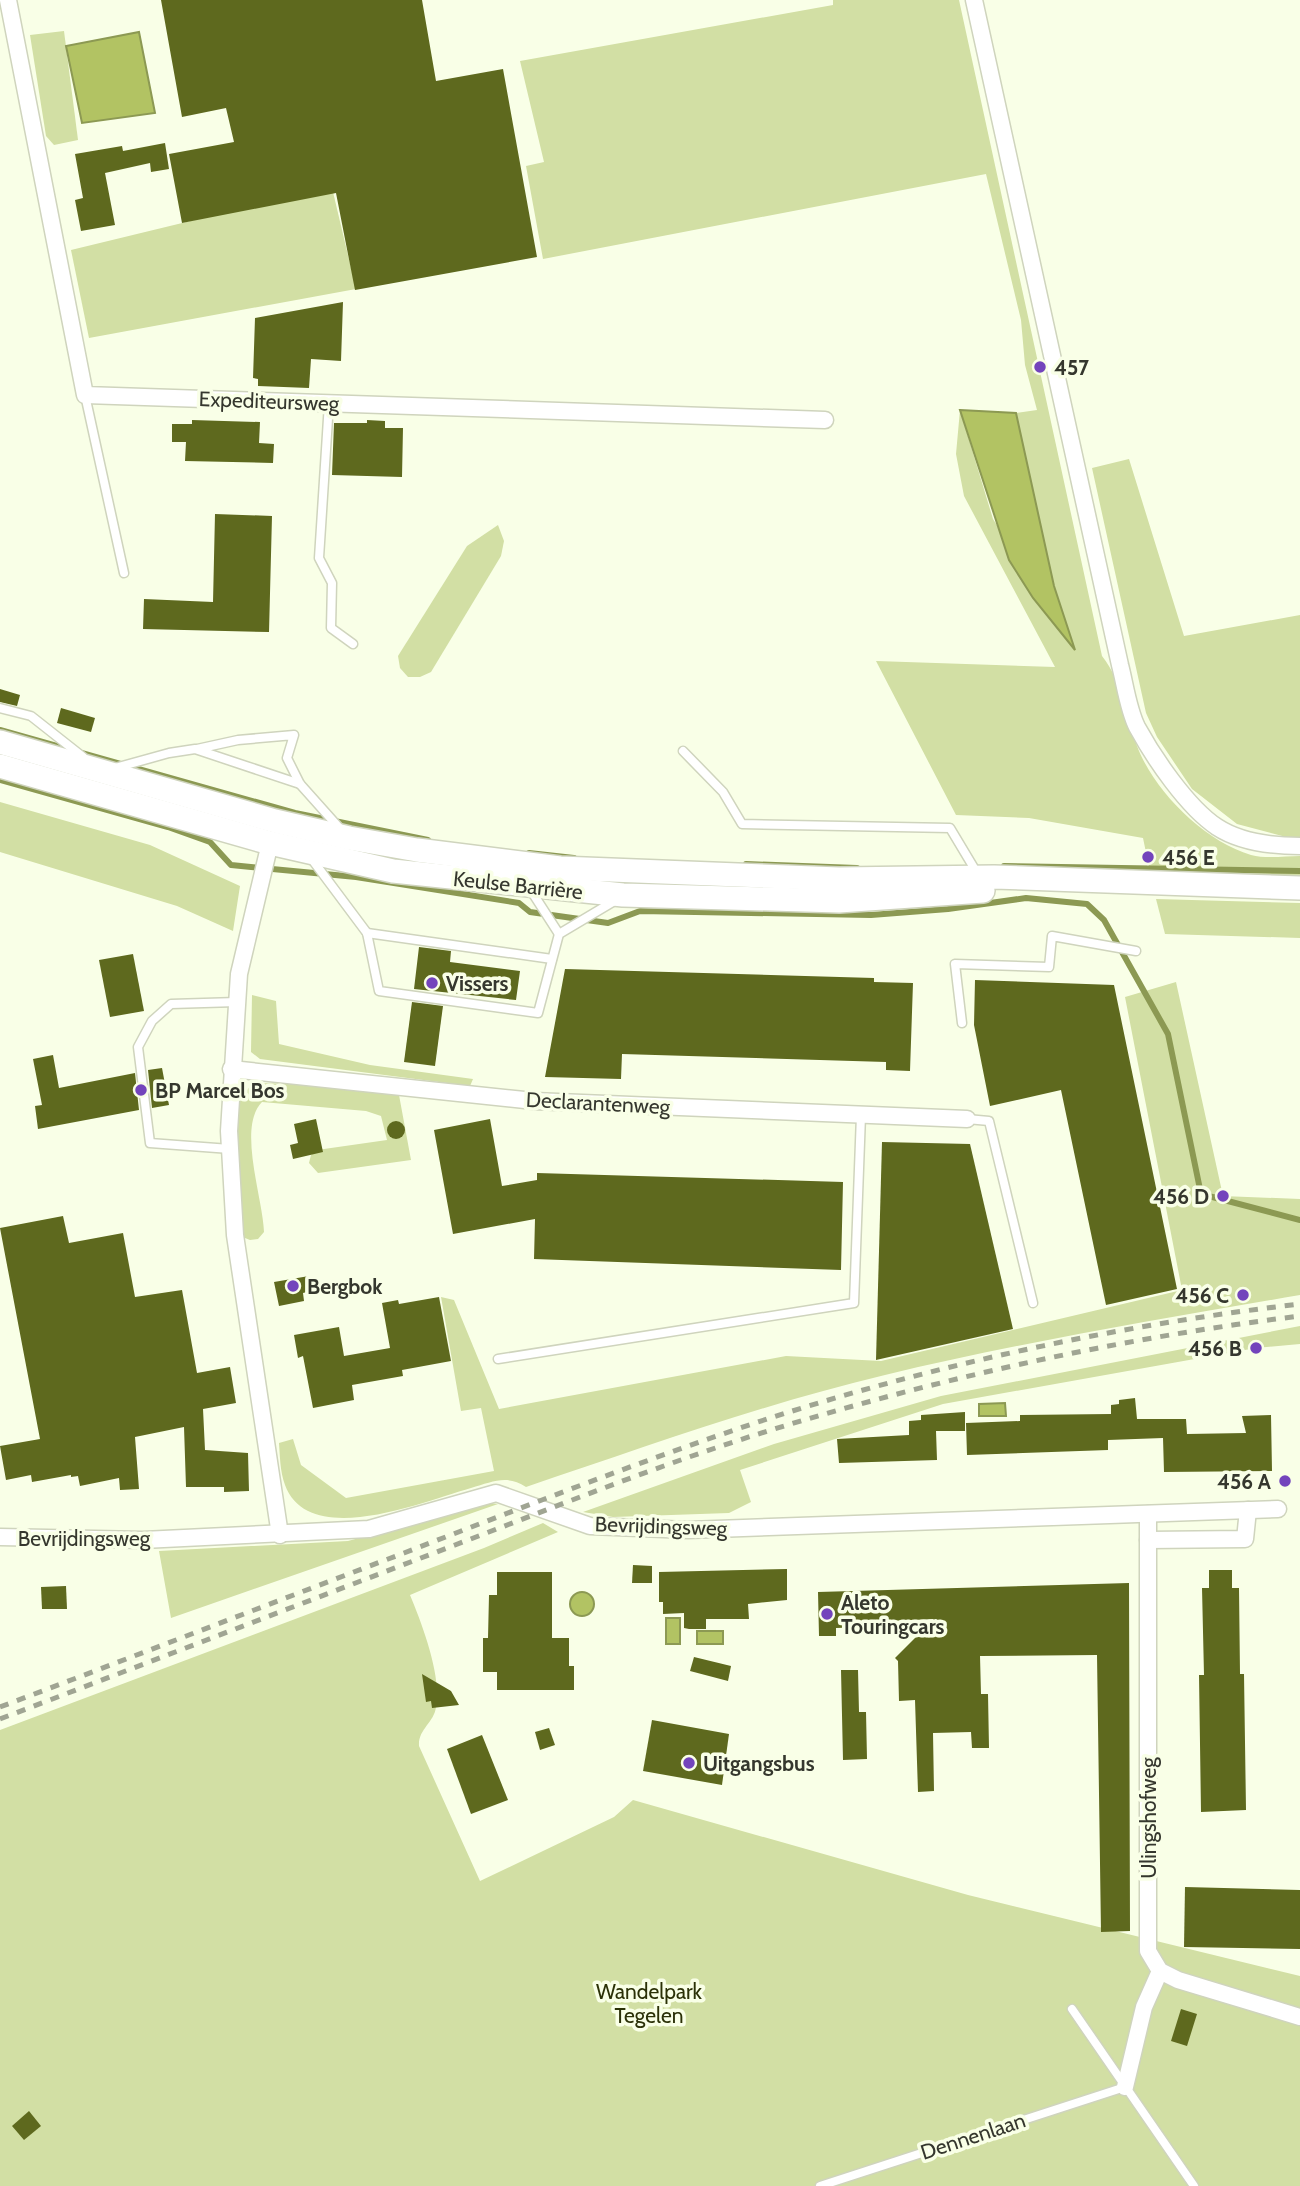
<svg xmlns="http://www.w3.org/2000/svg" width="1300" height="2186" font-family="Cabin,sans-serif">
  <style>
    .green { fill: #d2dfa4 }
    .water { fill: #b2c363; stroke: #8c9953; stroke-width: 2 }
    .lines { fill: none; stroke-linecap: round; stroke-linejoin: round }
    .stream { stroke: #8c9953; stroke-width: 6 }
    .building { fill: #5e691e }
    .service-casing { stroke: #cfd4bd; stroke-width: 11 }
    .minor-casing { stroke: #cfd4bd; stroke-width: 19 }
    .secondary-casing { stroke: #cfd4bd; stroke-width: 26 }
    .service { stroke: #fff; stroke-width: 8 }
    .minor { stroke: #fff; stroke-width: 16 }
    .secondary { stroke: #fff; stroke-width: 23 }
    .rail { stroke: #a0a593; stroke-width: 5; stroke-dasharray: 9 9; stroke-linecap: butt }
    .poi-dot { fill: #7344bc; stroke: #f9ffe7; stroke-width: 2.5 }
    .labels { text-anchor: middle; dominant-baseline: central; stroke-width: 7; stroke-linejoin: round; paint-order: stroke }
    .poi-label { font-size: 21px; font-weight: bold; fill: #35372e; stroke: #f9ffe7; text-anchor: start }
    .street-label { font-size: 21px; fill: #35372e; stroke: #f9ffe7 }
    .park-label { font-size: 21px; fill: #2b3107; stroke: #f9ffe7 }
  </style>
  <rect width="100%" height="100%" fill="#f9ffe7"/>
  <g class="green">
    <path d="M 833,0 L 959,0 L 1102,656 C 1123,683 1125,714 1137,746 C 1154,791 1204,841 1251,855 C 1266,859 1285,856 1300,856 L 1300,877 L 1150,872 L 1143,838 L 1029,818 L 956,815 L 876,661 L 1055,667 L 964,496 L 956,454 L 960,410 L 993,519 L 1074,648 L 1054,586 L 1016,413 L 1037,410 L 1025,365 L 1021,320 L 986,174 L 543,259 L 526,166 L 544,162 L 520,61 L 833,5 Z"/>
    <polygon points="64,31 78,140 54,145 46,136 30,35"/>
    <polygon points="333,192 356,289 89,338 71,250 244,208"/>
    <polygon points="1129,459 1184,636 1300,615 1300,838 1286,837 1237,824 1192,789 1157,737 1146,713 1092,468"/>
    <polygon points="498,525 504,541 501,556 431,672 420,677 408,677 400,668 398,656 467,546"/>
    <polygon points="0,802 150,845 240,886 233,931 177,906 0,852"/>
    <polygon points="1156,899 1300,903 1300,938 1165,934"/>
    <path d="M 1176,982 L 1223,1196 L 1300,1199 L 1300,1295 C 1161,1319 1022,1342 885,1375 C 763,1404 645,1447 526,1487 C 507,1474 492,1482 471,1488 C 425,1501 309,1550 285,1485 C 280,1471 280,1457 279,1443 L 293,1439 L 301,1465 L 346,1498 L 494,1471 L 481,1408 L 461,1411 L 441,1297 L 454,1300 L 499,1409 L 786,1356 L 881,1361 L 1182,1290 L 1125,997 Z"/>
    <polygon points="252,995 276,1001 279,1044 370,1065 473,1079 470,1086 260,1059 251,1052"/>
    <path d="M 253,1083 L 300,1084 L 399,1095 L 411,1160 L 318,1173 L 309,1163 L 311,1155 L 317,1150 L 387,1140 L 381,1116 L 366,1111 L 262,1102 C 237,1127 263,1198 264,1232 L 258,1239 L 250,1240 L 240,1236 L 234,1105 Z"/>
    <polygon points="1300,1326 1300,1344 1256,1348 943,1404 740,1470 751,1502 729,1513 613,1517 583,1512 774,1444 941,1396"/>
    <polygon points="488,1503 498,1504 171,1618 159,1551 348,1541"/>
    <path d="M 543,1523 L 558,1532 L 410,1595 C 422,1624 442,1676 436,1707 C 434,1723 418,1729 419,1746 L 480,1881 L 614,1817 L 633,1800 L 968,1895 L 1300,1976 L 1300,2186 L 0,2186 L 0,1730 L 484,1548 Z"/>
  </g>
  <g class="water">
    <polygon points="139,32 155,113 82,123 66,46"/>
    <polygon points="960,410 1016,413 1054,586 1075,650 1033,598 1009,560"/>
    <polygon points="1005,1403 1006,1416 979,1416 979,1404"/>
    <circle cx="582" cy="1604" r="12"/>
    <rect x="666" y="1618" width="14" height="26"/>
    <polygon points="723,1631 723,1644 697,1644 697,1631"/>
  </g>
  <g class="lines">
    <g class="stream">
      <polyline points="0,730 295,813 428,840"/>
      <polyline points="0,780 168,827 210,842 231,865 356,877 519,903 530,912 608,923 640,911 871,915 948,909 1026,898 1087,904 1104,920 1168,1034 1201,1194 1300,1220"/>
      <polyline points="529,853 574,858"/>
      <polyline points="746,864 857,868"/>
      <polyline points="1004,866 1300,871"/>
    </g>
  </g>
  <g class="building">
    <polygon points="161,0 422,0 436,81 503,69 537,257 355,290 336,193 182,223 169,154 234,142 226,108 182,117"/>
    <polygon points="165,143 169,169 151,172 150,163 105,173 115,225 81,231 75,200 83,198 75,154 122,146 123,151"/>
    <polygon points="343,302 341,361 311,359 309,388 258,386 258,379 253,378 255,318"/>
    <polygon points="192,420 260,422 259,443 274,444 273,463 185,461 186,442 172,442 172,424 192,424"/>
    <polygon points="367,420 385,421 385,428 403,428 402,477 332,475 334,423 367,423"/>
    <polygon points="215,514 272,516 269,632 143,629 144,599 213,602"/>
    <polygon points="0,689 20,695 17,706 0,702"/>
    <polygon points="61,708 95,718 91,732 57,723"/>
    <polygon points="419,947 451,951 450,962 520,971 516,1000 414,989"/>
    <polygon points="133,954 144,1011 110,1017 99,960"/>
    <polygon points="565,969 874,978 874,982 913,983 910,1071 886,1070 886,1062 622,1054 621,1079 545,1077"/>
    <polygon points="975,980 1114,985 1177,1289 1106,1305 1061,1090 990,1106 974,1025"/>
    <polygon points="412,1002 443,1006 435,1066 404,1062"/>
    <polygon points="53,1055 59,1088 135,1073 139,1110 38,1129 35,1106 42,1105 33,1059"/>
    <polygon points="162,1068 169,1105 152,1108 148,1070"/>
    <polygon points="316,1119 323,1152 293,1159 290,1145 298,1143 294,1124"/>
    <polygon points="490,1119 502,1186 537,1180 537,1173 843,1182 841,1270 534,1259 535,1219 453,1234 434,1130"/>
    <circle cx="396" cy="1130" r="9"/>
    <polygon points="882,1142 970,1144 1013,1329 876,1360"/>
    <polygon points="63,1216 69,1243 123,1233 135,1297 182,1290 197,1373 230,1367 236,1403 203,1409 205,1450 248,1453 249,1491 224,1492 224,1487 186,1487 184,1427 135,1437 139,1489 120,1490 119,1478 80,1486 78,1476 71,1477 71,1475 32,1482 31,1475 6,1480 0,1446 40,1439 0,1228"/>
    <polygon points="309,1276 311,1291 303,1293 304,1301 279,1306 274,1282"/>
    <polygon points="439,1297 451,1361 402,1370 403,1376 352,1385 354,1400 313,1408 303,1356 298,1358 294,1335 339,1327 344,1356 390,1348 382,1303 398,1300 399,1304"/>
    <polygon points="1135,1398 1137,1419 1186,1419 1187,1434 1246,1433 1242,1416 1271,1415 1272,1471 1164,1472 1163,1438 1108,1440 1108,1450 967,1455 966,1423 1020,1421 1020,1415 1111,1414 1111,1405 1119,1404 1119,1400"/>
    <polygon points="965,1412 965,1431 936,1431 937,1460 839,1463 837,1439 909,1435 909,1421 921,1420 921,1415"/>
    <polygon points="633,1565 652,1566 652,1583 632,1583"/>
    <polygon points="787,1569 787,1600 748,1604 749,1619 706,1619 706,1629 689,1629 684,1628 684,1613 663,1614 663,1602 659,1602 659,1572"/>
    <polygon points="1209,1570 1232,1570 1232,1588 1239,1588 1240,1674 1244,1674 1246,1810 1201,1812 1199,1675 1204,1675 1202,1588 1209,1588"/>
    <polygon points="497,1572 552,1572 552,1638 569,1638 569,1666 574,1666 574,1690 497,1690 497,1672 483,1672 483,1638 488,1638 489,1595 497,1595"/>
    <polygon points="1129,1583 1130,1931 1101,1932 1097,1655 980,1656 981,1694 988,1694 989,1748 972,1748 971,1732 933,1733 934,1791 918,1792 915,1700 899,1701 898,1661 895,1658 934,1619 869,1622 869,1627 836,1628 836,1636 819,1636 818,1592"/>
    <polygon points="66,1586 67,1609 42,1609 41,1587"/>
    <polygon points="694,1657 731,1666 728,1681 690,1671"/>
    <polygon points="841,1670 858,1670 859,1712 866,1712 867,1759 843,1760"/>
    <polygon points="422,1674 451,1691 459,1705 432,1708 431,1701 426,1702"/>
    <polygon points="652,1720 729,1734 722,1785 643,1771"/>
    <polygon points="549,1728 555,1745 540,1750 535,1732"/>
    <polygon points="482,1735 508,1800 471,1814 447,1749"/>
    <polygon points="1185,1887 1300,1890 1300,1949 1184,1947"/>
    <polygon points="1181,2009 1197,2014 1187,2046 1171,2041"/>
    <polygon points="29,2111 41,2126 24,2140 12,2126"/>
  </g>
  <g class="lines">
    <defs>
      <g id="service">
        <polyline points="85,395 124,573"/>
        <polyline points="329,403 319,558 332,583 331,628 353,644"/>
        <polyline points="0,708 31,716 83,757"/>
        <polyline points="197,749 238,740 294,735 287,758 300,784 342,831"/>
        <polyline points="683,751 723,792 742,824 950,828 977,873"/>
        <polyline points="115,768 169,753 195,749 300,784"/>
        <polyline points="311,858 367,933 379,991 538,1013 559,934 616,900"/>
        <polyline points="530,889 559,934"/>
        <polyline points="367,933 552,959"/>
        <polyline points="962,1023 955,964 1049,967 1052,936 1136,951"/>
        <polyline points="967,1119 989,1121 1033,1303"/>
        <polyline points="230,1149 150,1143 138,1047 152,1021 171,1004 237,1002"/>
        <polyline points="498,1359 854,1303 861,1115"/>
        <polyline points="1072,2009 1194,2186"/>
        <polyline points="820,2186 1125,2087"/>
      </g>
      <g id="minor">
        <polyline points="8,0 85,395 825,420"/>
        <path d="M 974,0 L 1120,665 C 1125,684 1128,709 1137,727 C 1154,758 1187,807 1217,827 C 1240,842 1273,846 1300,846"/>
        <polyline points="270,843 239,974 229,1131 235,1235 280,1535"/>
        <polyline points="231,1069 534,1101 967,1119"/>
        <polyline points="1148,1514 1148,1951 1160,1971 1178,1980 1300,2017"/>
        <polyline points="0,1537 143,1540 369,1529 496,1493 590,1526 688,1530 1278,1509"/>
        <polyline points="1148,1540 1245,1539 1248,1510"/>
        <polyline points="1125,2087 1144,2007 1160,1971"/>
      </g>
      <g id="secondary">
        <polyline points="0,742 275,821 349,838 417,850 560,868 839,879 994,877 1300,888"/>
        <polyline points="0,766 270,843 393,871 623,895 839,901 983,891"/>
      </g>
    </defs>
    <use href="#service" class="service-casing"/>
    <use href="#minor" class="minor-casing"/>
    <use href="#secondary" class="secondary-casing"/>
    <use href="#service" class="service"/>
    <use href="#minor" class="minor"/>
    <use href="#secondary" class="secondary"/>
    <g class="rail">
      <path d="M 0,1707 C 135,1656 269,1604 404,1553 C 521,1508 638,1462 758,1422 C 932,1365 1118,1325 1300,1304"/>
      <path d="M 0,1719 C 152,1661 303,1603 455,1545 C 560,1505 664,1463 771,1430 C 944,1377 1121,1338 1300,1316"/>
    </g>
  </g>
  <g class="poi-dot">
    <circle cx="1040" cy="367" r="7"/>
    <circle cx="1148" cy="857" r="7"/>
    <circle cx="432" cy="983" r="7"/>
    <circle cx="141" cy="1090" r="7"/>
    <circle cx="1223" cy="1196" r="7"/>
    <circle cx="293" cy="1286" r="7"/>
    <circle cx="1243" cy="1295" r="7"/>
    <circle cx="1256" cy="1348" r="7"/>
    <circle cx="1285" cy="1481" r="7"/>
    <circle cx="827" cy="1614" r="7"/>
    <circle cx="689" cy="1763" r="7"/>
  </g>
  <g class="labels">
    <g class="poi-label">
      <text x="1054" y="367">457</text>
      <text x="1162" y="857">456 E</text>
      <text x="446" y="983">Vissers</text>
      <text x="155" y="1090">BP Marcel Bos</text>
      <text x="1209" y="1196" text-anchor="end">456 D</text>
      <text x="307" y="1286">Bergbok</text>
      <text x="1229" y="1295" text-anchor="end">456 C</text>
      <text x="1242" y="1348" text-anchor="end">456 B</text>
      <text x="1271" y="1481" text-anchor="end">456 A</text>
      <text x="841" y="1602">Aleto<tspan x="841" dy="24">Touringcars</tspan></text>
      <text x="703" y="1763">Uitgangsbus</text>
    </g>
    <g class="street-label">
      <text transform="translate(269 401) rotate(2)">Expediteursweg</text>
      <text transform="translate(518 885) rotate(6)">Keulse Barrière</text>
      <text transform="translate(598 1103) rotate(3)">Declarantenweg</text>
      <text transform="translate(661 1526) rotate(2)">Bevrijdingsweg</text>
      <text x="84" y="1538">Bevrijdingsweg</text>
      <text transform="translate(1148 1818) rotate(-90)">Ulingshofweg</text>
      <text transform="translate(973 2136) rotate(-18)">Dennenlaan</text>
    </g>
    <g class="park-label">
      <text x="649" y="1991">Wandelpark<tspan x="649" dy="24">Tegelen</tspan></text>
    </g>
  </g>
</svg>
